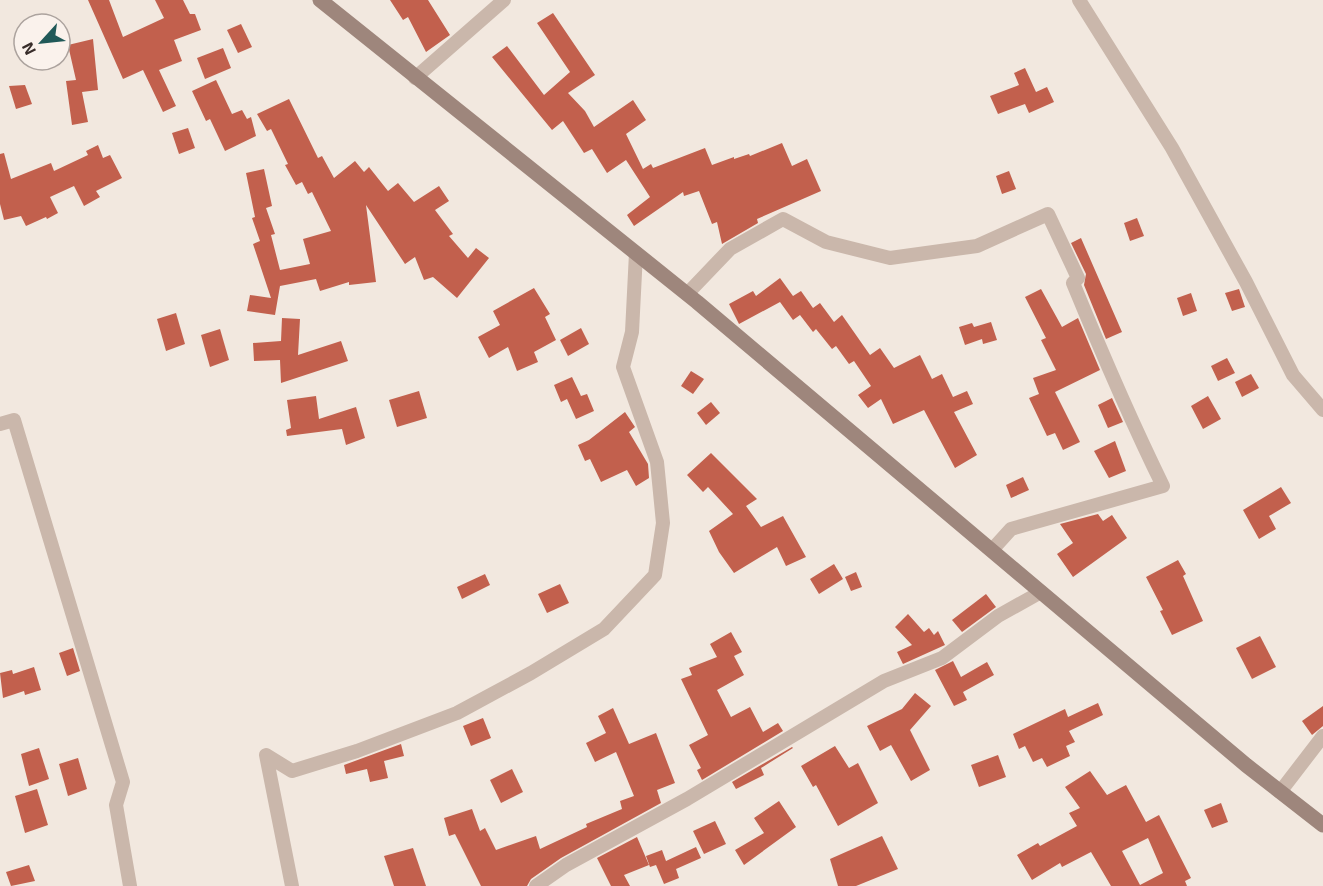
<svg xmlns="http://www.w3.org/2000/svg" width="1323" height="886" font-family="'Exo 2',sans-serif">
  <style>
    .building { fill: #c2604d; fill-rule: evenodd }
    .lines { fill: none; stroke-linecap: round; stroke-linejoin: round }
    .street { stroke: #cab7ab; stroke-width: 14 }
    .secondary { stroke: #9e867c; stroke-width: 15 }
  </style>
  <rect width="100%" height="100%" fill="#f2e8df"/>
  <g class="building">
    <polygon points="88,0 109,0 123,37 164,18 155,0 183,0 190,14 195,14 201,30 174,40 182,61 159,70 176,106 163,112 143,70 123,79"/>
    <polygon points="390,0 428,0 450,35 426,52 408,17 403,20"/>
    <polygon points="553,13 595,75 568,93 585,111 594,127 633,100 646,120 626,134 643,169 651,164 653,168 705,148 712,165 734,157 734,159 749,154 750,156 782,143 792,166 807,159 821,191 757,219 758,223 722,244 717,222 712,224 699,191 684,196 683,192 634,226 627,215 650,197 626,160 607,173 592,149 584,153 563,121 552,130 492,57 507,46 544,95 570,72 537,23"/>
    <polygon points="241,24 252,47 238,53 227,30"/>
    <polygon points="93,39 98,90 82,92 88,122 72,125 66,81 76,80 68,45"/>
    <polygon points="223,48 231,68 205,79 197,58"/>
    <polygon points="1025,68 1036,92 1047,87 1054,102 1029,113 1025,104 998,114 990,96 1019,85 1014,73"/>
    <polygon points="216,80 232,114 242,110 247,119 251,117 256,136 225,151 210,119 206,121 192,91"/>
    <polygon points="25,85 32,104 16,109 9,86"/>
    <polygon points="289,99 318,158 322,156 334,178 355,161 364,172 369,167 388,191 398,183 414,202 439,186 449,201 435,210 453,234 449,236 468,258 476,248 489,258 457,298 433,277 424,280 415,257 405,264 366,205 376,282 349,285 349,282 320,291 316,279 280,286 275,315 247,311 250,295 271,298 253,244 260,241 252,218 255,217 246,173 264,169 272,206 266,208 275,234 271,235 280,270 310,264 303,239 331,231 312,192 308,194 302,182 296,185 285,165 288,164 273,133 271,129 267,131 257,114"/>
    <polygon points="188,128 195,148 179,154 172,133"/>
    <polygon points="98,145 103,158 110,155 122,178 96,191 100,197 84,206 74,186 50,197 58,213 47,219 46,217 26,226 21,216 4,220 0,204 0,154 4,153 11,179 51,163 54,171 88,155 86,151"/>
    <polygon points="1009,171 1016,189 1002,194 996,176"/>
    <polygon points="1137,218 1144,236 1130,241 1124,223"/>
    <polygon points="1081,238 1122,332 1106,339 1084,285 1086,274 1071,243"/>
    <polygon points="780,278 793,296 801,291 813,308 820,303 834,322 842,315 870,355 880,348 894,368 920,355 932,379 942,374 953,397 967,391 973,404 954,412 977,455 955,468 924,410 893,424 881,399 868,408 858,395 871,386 854,361 849,364 836,346 832,349 816,329 813,332 800,315 793,320 780,302 739,324 729,304 753,291 756,296"/>
    <polygon points="534,288 550,314 545,317 556,340 534,352 538,362 517,371 508,347 489,358 478,337 500,325 493,311"/>
    <polygon points="1041,289 1062,327 1078,318 1100,370 1055,392 1080,442 1063,450 1055,433 1047,436 1029,398 1039,394 1033,378 1056,370 1041,340 1046,338 1025,297"/>
    <polygon points="1239,289 1245,307 1232,311 1225,293"/>
    <polygon points="1191,293 1197,311 1183,316 1177,298"/>
    <polygon points="176,313 185,344 166,351 157,319"/>
    <polygon points="282,318 300,319 298,355 341,341 348,361 281,383 280,360 254,361 253,343 281,341"/>
    <polygon points="991,322 997,340 983,344 982,339 965,345 959,327 972,323 974,327"/>
    <polygon points="581,328 589,344 568,356 560,340"/>
    <polygon points="220,329 229,360 210,367 201,335"/>
    <polygon points="1227,358 1235,373 1218,381 1211,366"/>
    <polygon points="691,371 704,379 693,394 681,386"/>
    <polygon points="1251,374 1259,388 1242,397 1235,382"/>
    <polygon points="572,377 581,396 587,394 594,411 576,419 567,399 561,402 554,385"/>
    <polygon points="419,391 427,418 397,427 389,400"/>
    <polygon points="316,396 319,419 356,407 365,438 346,445 342,429 287,436 286,430 291,428 287,400"/>
    <polygon points="1208,396 1221,419 1203,429 1191,406"/>
    <polygon points="1112,398 1123,422 1108,428 1098,405"/>
    <polygon points="711,402 720,413 706,425 697,413"/>
    <polygon points="625,412 635,427 629,432 648,464 649,478 636,486 627,470 601,482 590,459 585,461 578,445 589,440"/>
    <polygon points="1115,441 1126,471 1109,478 1094,451"/>
    <polygon points="711,453 757,499 746,506 761,527 783,516 806,557 786,566 777,547 734,573 719,552 709,531 733,514 708,487 703,492 687,475"/>
    <polygon points="1023,477 1029,490 1011,498 1006,485"/>
    <polygon points="1281,487 1291,503 1269,516 1276,529 1259,539 1243,510"/>
    <polygon points="1098,514 1103,521 1112,515 1127,538 1073,577 1057,554 1073,543 1060,524"/>
    <polygon points="1178,560 1186,574 1183,576 1203,621 1172,635 1160,611 1163,610 1146,577"/>
    <polygon points="834,564 843,579 819,594 810,579"/>
    <polygon points="856,572 862,587 851,591 845,577"/>
    <polygon points="485,574 490,585 462,599 457,587"/>
    <polygon points="560,584 569,603 547,613 538,594"/>
    <polygon points="986,594 996,607 962,632 952,620"/>
    <polygon points="908,614 924,632 929,628 934,635 938,631 945,645 903,664 897,652 912,645 895,627"/>
    <polygon points="731,632 742,652 734,656 744,675 717,690 731,717 750,707 763,732 778,723 783,731 702,780 697,770 701,768 689,745 708,735 681,679 692,675 689,668 717,657 710,644"/>
    <polygon points="1260,636 1276,667 1252,679 1236,648"/>
    <polygon points="73,648 80,671 67,676 59,653"/>
    <polygon points="953,661 961,677 987,662 994,675 963,692 967,700 954,706 935,670"/>
    <polygon points="34,667 41,690 25,695 24,691 3,698 0,673 12,670 13,674"/>
    <polygon points="915,693 931,706 910,730 930,770 911,781 891,745 880,751 867,726 902,709"/>
    <polygon points="1098,703 1103,715 1069,731 1075,742 1066,746 1070,756 1047,767 1042,758 1033,762 1025,746 1019,749 1013,734 1065,709 1068,717"/>
    <polygon points="1323,706 1323,726 1312,735 1302,721"/>
    <polygon points="613,708 629,744 656,733 675,783 657,790 661,803 561,858 531,879 527,886 481,886 455,834 449,836 444,818 472,809 480,831 485,828 496,850 536,836 540,849 587,827 586,824 622,809 620,801 634,796 616,752 595,762 586,743 606,733 598,716"/>
    <polygon points="483,718 491,738 471,746 463,726"/>
    <polygon points="401,744 404,756 384,761 388,778 370,782 367,769 346,774 344,765"/>
    <polygon points="835,746 849,768 858,763 878,803 838,826 816,785 813,787 801,766"/>
    <polygon points="792,747 793,748 761,768 764,775 736,789 732,782"/>
    <polygon points="39,748 49,779 29,786 21,754"/>
    <polygon points="998,755 1006,777 979,787 971,765"/>
    <polygon points="78,758 87,789 68,796 59,764"/>
    <polygon points="512,769 523,792 501,803 490,780"/>
    <path d="M 1090,771 L 1107,795 L 1126,785 L 1146,822 L 1159,815 L 1191,878 L 1185,881 L 1187,886 L 1111,886 L 1091,852 L 1062,867 L 1060,863 L 1032,880 L 1017,855 L 1038,843 L 1040,846 L 1077,826 L 1069,813 L 1080,808 L 1065,787 ZM 1148,838 L 1163,873 L 1140,885 L 1122,851 Z"/>
    <polygon points="37,789 48,825 25,833 15,796"/>
    <polygon points="779,801 796,827 744,865 735,850 764,833 754,818"/>
    <polygon points="1221,803 1228,822 1212,828 1204,810"/>
    <polygon points="715,821 726,844 704,854 693,831"/>
    <polygon points="882,836 898,869 856,886 838,886 830,859"/>
    <polygon points="637,837 649,865 624,875 630,886 611,886 597,858"/>
    <polygon points="696,847 701,858 676,869 679,878 664,884 656,865 650,867 646,856 662,850 666,861"/>
    <polygon points="413,848 426,886 394,886 384,856"/>
    <polygon points="29,865 35,881 11,886 6,872"/>
  </g>
  <g class="lines">
    <g class="street">
      <polyline points="1079,0 1172,148 1246,282 1293,375 1323,410"/>
      <polyline points="415,78 504,0"/>
      <path d="M 687,294 L 730,249 L 783,219 L 826,242 L 890,258 L 977,246 L 1048,214 L 1078,278 L 1073,283 C 1101,351 1130,419 1163,486 L 1011,529 L 992,550"/>
      <polyline points="0,424 14,420 123,782 116,805 130,886"/>
      <polyline points="1280,792 1323,736"/>
      <polyline points="292,886 266,755 292,771 357,751 457,713 531,673 604,629 655,575 663,523 657,462 623,367 632,332 636,253"/>
      <polyline points="536,886 566,865 687,799 884,681 942,658 998,616 1041,592"/>
    </g>
    <polyline class="secondary" points="320,0 697,302 1246,765 1323,825"/>
  </g>
  <g transform="translate(42 42) rotate(243)"><circle r="28" fill="#faf2ec" stroke="#aca39e" stroke-width="1.5"/>
  <path d="M0-4.5L10 22L0 15L-10 22Z" fill="#205958"/>
  <text y="-9" font-size="16" font-weight="bold" text-anchor="middle" fill="#382d2a">N</text>
  </g>
</svg>
